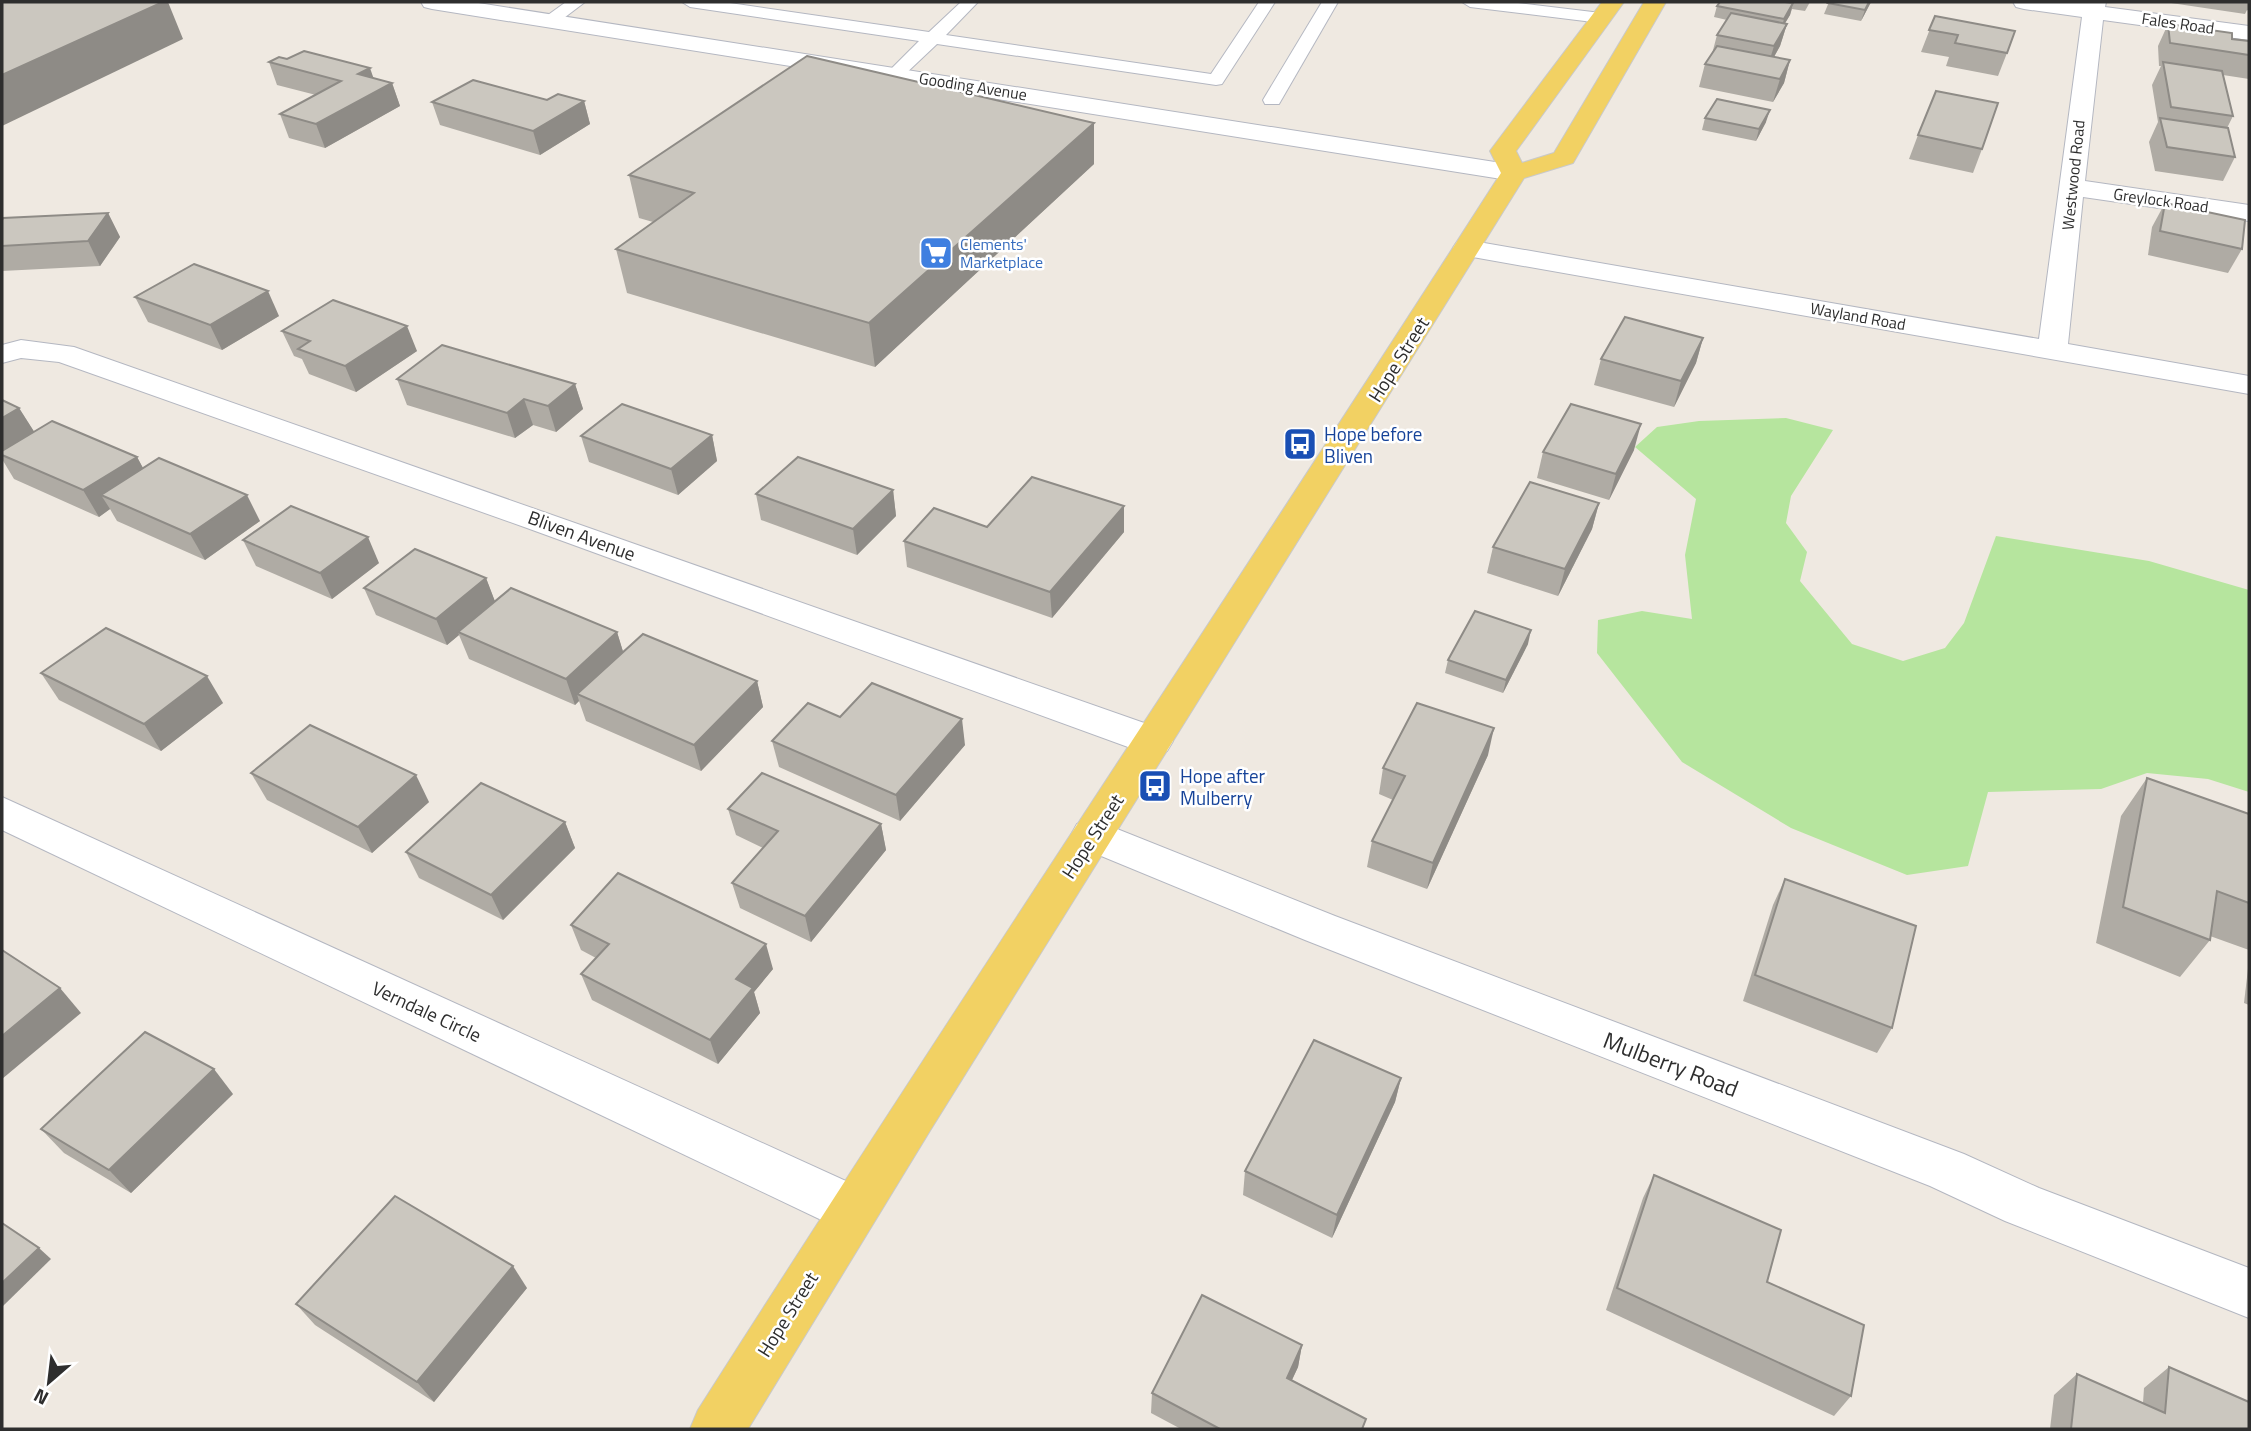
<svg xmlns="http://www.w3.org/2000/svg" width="2251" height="1431" font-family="'Titillium Web',sans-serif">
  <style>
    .green { fill: #b6e59e }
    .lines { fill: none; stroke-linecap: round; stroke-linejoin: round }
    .lane-casing { stroke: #b4b7c1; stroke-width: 2 }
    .street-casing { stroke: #b4b7c1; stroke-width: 2 }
    .secondary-casing { stroke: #b4b7c1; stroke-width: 2 }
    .primary-casing { stroke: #c9c9c9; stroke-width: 2 }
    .lane { fill: #fff; fill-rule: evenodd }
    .street { fill: #fff; fill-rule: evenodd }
    .secondary { fill: #fff; fill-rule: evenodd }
    .primary { fill: #f2d163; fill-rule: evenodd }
    .wall { fill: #afaba4 }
    .shaded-wall { fill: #8e8b86 }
    .building { fill: #cbc7bf; stroke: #8e8b86; stroke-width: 2 }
    .labels { text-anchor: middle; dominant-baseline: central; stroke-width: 5; stroke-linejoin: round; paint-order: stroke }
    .far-street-label { font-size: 16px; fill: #2e2e2e; stroke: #fff }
    .far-shop-label { font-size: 16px; fill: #366cbe; stroke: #fff; text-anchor: start }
    .street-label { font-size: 19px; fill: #2e2e2e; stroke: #fff }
    .transit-label { font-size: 19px; fill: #164399; stroke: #fff; text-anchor: start }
    .near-street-label { font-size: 23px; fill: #2e2e2e; stroke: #fff }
  </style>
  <rect width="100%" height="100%" fill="#efe9e1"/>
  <polygon class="green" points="1786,418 1833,430 1791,496 1786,523 1807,552 1800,581 1852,644 1903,661 1945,648 1964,623 1996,536 2149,561 2249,590 2249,792 2208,779 2147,773 2101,789 1988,792 1968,866 1907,875 1791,828 1682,762 1597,653 1598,620 1642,611 1692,619 1685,555 1696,499 1635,447 1657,427 1699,421"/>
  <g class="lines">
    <defs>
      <g id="lane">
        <polygon points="566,2 585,2 556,24 544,24 541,20"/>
        <polygon points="682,2 723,2 929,32 961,2 978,2 946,35 1211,74 1259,2 1275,2 1222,84 1216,85 937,44 901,78 895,79 886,74 919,41 690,7"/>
        <polygon points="1322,2 1338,2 1279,104 1265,104 1263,100"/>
        <polygon points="1462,2 1510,2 1601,13 1610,18 1601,23 1470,7"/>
      </g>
      <g id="street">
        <polygon points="2013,2 2106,2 2105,7 2249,26 2249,40 2103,20 2085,181 2249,205 2249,221 2083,197 2068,344 2249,376 2249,394 1467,256 1457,254 1453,248 1457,242 1467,240 2039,339 2082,17 2024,9 2016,7"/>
        <polygon points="21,340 74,347 1167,731 1173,741 1167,751 1153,755 1139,751 527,528 59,362 21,358 2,363 2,345"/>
        <polygon points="2,797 870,1192 877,1209 870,1226 852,1232 834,1226 2,830"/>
        <polygon points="1092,819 1335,916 1964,1154 2039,1188 2249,1268 2249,1318 2005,1221 1930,1186 1305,940 1077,846 1071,835 1077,824"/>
      </g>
      <polygon id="secondary" points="421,2 472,2 1514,165 1523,168 1527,173 1523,178 1514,181 432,9 424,7"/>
      <path id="primary" d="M 1602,2 L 1624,2 L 1516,151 L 1522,163 L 1554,153 L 1644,2 L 1666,2 L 1573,163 L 1524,178 L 931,1129 L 748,1429 L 690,1429 L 698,1410 C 962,995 1236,587 1501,173 L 1490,151 Z"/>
    </defs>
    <use href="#lane" class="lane-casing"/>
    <use href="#street" class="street-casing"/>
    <use href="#secondary" class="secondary-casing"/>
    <use href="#primary" class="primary-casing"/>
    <use href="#lane" class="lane"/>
    <use href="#street" class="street"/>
    <use href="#secondary" class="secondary"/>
    <use href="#primary" class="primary"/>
  </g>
  <g class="wall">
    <polygon points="1720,2 1810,2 1805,11 1792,9 1790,15 1785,23 1787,24 1780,46 1774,57 1790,60 1784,83 1773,102 1699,87 1705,64 1712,54 1717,35 1727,20 1714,17 1717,6"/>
    <polygon points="1829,2 1871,2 1861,21 1824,14"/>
    <polygon points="2170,2 2249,2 2249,11 2247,10 2245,14 2171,3"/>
    <polygon points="1935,16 2007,53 1998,76 1946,66 1949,57 1921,52"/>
    <polygon points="2168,24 2232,39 2249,41 2249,79 2223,75 2233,116 2227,128 2235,157 2223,181 2155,171 2149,142 2158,122 2152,85 2161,66 2159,66 2158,46"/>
    <polygon points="269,62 374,78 392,83 400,106 325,148 289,138 280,114 316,95 277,85"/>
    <polygon points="547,100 584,101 590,124 540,155 440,125 432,102"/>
    <polygon points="1705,118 1766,122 1756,141 1702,130"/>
    <polygon points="1094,123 1094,164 875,367 627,293 616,249 653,222 639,218 629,175"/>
    <polygon points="1918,135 1982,149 1973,173 1909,159"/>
    <polygon points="2165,203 2242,249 2228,273 2148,255 2152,227"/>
    <polygon points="108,213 120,237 100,266 2,271 2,220"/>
    <polygon points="135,297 279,316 222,350 148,322"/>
    <polygon points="282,331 417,351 356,392 309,374 302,359 294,356"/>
    <polygon points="1703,338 1696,363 1674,407 1594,385 1601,359"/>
    <polygon points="397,379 575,384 583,409 556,432 533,425 515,438 407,405"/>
    <polygon points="2,400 19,408 34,432 137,457 143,468 260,521 205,560 117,521 110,509 99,517 14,479 2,459"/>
    <polygon points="712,435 717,461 678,495 589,462 581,436"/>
    <polygon points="1634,450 1609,500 1537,478 1543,452"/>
    <polygon points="893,490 896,516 857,555 761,520 756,494"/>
    <polygon points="1599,503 1592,529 1558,596 1487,573 1493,547"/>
    <polygon points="1124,506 1124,532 1052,618 907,567 904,541"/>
    <polygon points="243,540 379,563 332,599 256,566"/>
    <polygon points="486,578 495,602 617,632 623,652 757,681 763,707 701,771 586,721 579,701 575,705 469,659 459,635 447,645 376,615 364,588"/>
    <polygon points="1528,644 1503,693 1445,673 1448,660"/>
    <polygon points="41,673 223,703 161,751 59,700"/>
    <polygon points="840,717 965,745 900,821 779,767 772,741"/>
    <polygon points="1488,755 1427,889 1367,867 1372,841 1393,800 1379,794 1383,768"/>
    <polygon points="251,773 429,802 372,853 267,800"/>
    <polygon points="2147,778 2249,814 2249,950 2210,936 2210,940 2180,977 2096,943 2121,816"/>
    <polygon points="728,809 881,824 886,850 811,942 740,908 732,883 763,848 736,835"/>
    <polygon points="565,822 575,848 503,920 419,878 406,852"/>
    <polygon points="1785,879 1892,1028 1877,1053 1743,1001 1773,905"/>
    <polygon points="571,925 773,969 754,992 760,1013 718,1064 592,1000 581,974 596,958 581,950"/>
    <polygon points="2249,960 2249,1005 2244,1003"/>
    <polygon points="1401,1078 1395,1102 1332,1238 1243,1195 1245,1171"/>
    <polygon points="233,1094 131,1193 64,1153 41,1129"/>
    <polygon points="1654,1175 1767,1282 1851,1396 1834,1416 1606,1310 1643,1198"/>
    <polygon points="527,1288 434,1402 315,1325 296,1304"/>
    <polygon points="1302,1345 1298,1367 1292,1380 1366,1419 1363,1429 1181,1429 1151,1413 1152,1393"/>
    <polygon points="2169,1367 2249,1429 2050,1429 2054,1395 2077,1374 2143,1403 2144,1388"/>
  </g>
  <g class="shaded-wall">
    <polygon points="163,2 168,2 183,39 2,126 2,75"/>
    <polygon points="1869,2 1871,2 1861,21 1865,10"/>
    <polygon points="1793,3 1790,15 1781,30 1784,19"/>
    <polygon points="1787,24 1780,46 1767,69 1774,46"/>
    <polygon points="1790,60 1784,83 1773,102 1780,79"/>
    <polygon points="370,68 378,91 358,74"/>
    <polygon points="392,83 400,106 325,148 316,124"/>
    <polygon points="584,101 590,124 540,155 533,131"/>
    <polygon points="1770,110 1766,122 1756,141 1759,129"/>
    <polygon points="1094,123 1094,164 875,367 869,323"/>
    <polygon points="108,213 120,237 100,266 88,241"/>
    <polygon points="268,291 279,316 222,350 210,325"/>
    <polygon points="407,326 417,351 356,392 345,366"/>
    <polygon points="1703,338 1696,363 1674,407 1681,381"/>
    <polygon points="575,384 583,409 556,432 548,406"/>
    <polygon points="524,399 533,425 515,438 507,413"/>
    <polygon points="19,408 35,433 2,453 2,418"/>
    <polygon points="1641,424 1634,450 1609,500 1616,474"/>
    <polygon points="712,435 717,461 678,495 671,469"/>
    <polygon points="137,457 151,483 101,495 110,509 99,517 83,490"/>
    <polygon points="893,490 896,516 857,555 853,529"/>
    <polygon points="247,495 260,521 205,560 190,534"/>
    <polygon points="1599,503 1592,529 1558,596 1565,569"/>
    <polygon points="1124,506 1124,532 1052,618 1050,592"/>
    <polygon points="368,537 379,563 332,599 320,573"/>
    <polygon points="486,578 496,604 458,632 459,635 447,645 436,619"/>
    <polygon points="1531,630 1528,644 1503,693 1506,680"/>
    <polygon points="617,632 625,658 577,694 579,701 575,705 566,679"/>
    <polygon points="207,676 223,703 161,751 144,724"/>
    <polygon points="757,681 763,707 701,771 694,745"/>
    <polygon points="962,719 965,745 900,821 896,795"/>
    <polygon points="1494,728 1488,755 1427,889 1433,863"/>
    <polygon points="416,775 429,802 372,853 358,827"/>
    <polygon points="565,822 575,848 503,920 491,895"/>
    <polygon points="881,824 886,850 811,942 805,916"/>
    <polygon points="766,944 773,969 754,992 760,1013 718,1064 710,1040 736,979"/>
    <polygon points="60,988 81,1013 2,1079 2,1036"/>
    <polygon points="214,1069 233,1094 131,1193 109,1170"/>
    <polygon points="1401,1078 1395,1102 1332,1238 1337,1215"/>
    <polygon points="39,1248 51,1259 2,1307 2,1283"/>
    <polygon points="513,1266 527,1288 434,1402 417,1382"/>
    <polygon points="1302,1345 1298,1367 1283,1399 1287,1378"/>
  </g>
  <g class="building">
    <polygon points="2,2 163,2 2,75"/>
    <polygon points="1720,2 1785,2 1793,3 1784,19 1717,6"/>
    <polygon points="1829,2 1869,2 1865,10 1828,3"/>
    <polygon points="1731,13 1787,24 1774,46 1717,35"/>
    <polygon points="1935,16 2015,31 2007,53 1955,43 1958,35 1929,30"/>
    <polygon points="2168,24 2232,33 2232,39 2249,41 2249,55 2170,43"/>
    <polygon points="1717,46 1790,60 1780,79 1705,64"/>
    <polygon points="304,51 370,68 358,74 392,83 316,124 280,114 341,81 269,62 279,57 287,59"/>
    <polygon points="807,56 1094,123 869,323 616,249 694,193 629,175"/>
    <polygon points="2163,62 2222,71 2233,116 2171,107"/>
    <polygon points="473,80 547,100 558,94 584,101 533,131 432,102"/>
    <polygon points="1936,91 1998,103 1982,149 1918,135"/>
    <polygon points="1717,99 1770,110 1759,129 1705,118"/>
    <polygon points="2160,118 2228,128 2235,157 2167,147"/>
    <polygon points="2165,203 2245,220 2242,249 2160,231"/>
    <polygon points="108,213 88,241 2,246 2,220 3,218"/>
    <polygon points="194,264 268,291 210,325 135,297"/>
    <polygon points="333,300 407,326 345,366 298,349 310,341 282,331"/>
    <polygon points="1625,317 1703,338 1681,381 1601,359"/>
    <polygon points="442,345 575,384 548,406 524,399 507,413 397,379"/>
    <polygon points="2,400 19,408 2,418"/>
    <polygon points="622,404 712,435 671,469 581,436"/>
    <polygon points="1571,404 1641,424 1616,474 1543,452"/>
    <polygon points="52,421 137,457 83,490 2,455 2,451"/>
    <polygon points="798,457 893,490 853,529 756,494"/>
    <polygon points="159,458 247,495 190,534 101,495"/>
    <polygon points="1032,477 1124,506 1050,592 904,541 934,508 987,527"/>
    <polygon points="1530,482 1599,503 1565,569 1493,547"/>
    <polygon points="291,506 368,537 320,573 243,540"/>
    <polygon points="415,549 486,578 436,619 364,588"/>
    <polygon points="511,588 617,632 566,679 458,632"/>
    <polygon points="1475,611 1531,630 1506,680 1448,660"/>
    <polygon points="106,628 207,676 144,724 41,673"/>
    <polygon points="643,634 757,681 694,745 577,694"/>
    <polygon points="872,683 962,719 896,795 772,741 808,703 840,717"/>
    <polygon points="1417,703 1494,728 1433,863 1372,841 1405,776 1383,768"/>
    <polygon points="310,725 416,775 358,827 251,773"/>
    <polygon points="762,773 881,824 805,916 732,883 778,831 728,809"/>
    <polygon points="2147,778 2249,814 2249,903 2217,891 2210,940 2123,907"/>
    <polygon points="481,783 565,822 491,895 406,852"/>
    <polygon points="618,873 766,944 736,979 753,988 710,1040 581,974 609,944 571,925"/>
    <polygon points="1785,879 1916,926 1892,1028 1755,975"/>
    <polygon points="2,950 60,988 2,1036"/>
    <polygon points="145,1032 214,1069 109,1170 41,1129"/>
    <polygon points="1314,1040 1401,1078 1337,1215 1245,1171"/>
    <polygon points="1654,1175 1781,1230 1767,1282 1864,1325 1851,1396 1617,1288"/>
    <polygon points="395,1196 513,1266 417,1382 296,1304"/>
    <polygon points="2,1223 39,1248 2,1283"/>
    <polygon points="1202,1295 1302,1345 1287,1378 1366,1419 1362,1429 1220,1429 1152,1393"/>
    <polygon points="2169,1367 2249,1402 2249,1429 2071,1429 2077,1374 2165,1413"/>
  </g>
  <defs>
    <symbol id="supermarket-square" viewBox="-11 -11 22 22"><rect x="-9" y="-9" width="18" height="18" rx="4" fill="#3f7fe0" stroke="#fff"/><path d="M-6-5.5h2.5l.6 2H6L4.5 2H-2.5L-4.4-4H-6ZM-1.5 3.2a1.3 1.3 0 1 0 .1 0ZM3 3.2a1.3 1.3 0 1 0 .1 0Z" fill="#fff"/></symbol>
    <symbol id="bus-square" viewBox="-11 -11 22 22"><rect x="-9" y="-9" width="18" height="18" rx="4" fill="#1a4fb4" stroke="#fff"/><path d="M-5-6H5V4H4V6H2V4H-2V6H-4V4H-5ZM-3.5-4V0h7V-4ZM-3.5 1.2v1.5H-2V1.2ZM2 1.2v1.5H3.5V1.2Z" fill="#fff"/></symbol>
  </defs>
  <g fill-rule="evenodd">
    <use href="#supermarket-square" x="917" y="234" width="38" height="38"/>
    <use href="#bus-square" x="1281" y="425" width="38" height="38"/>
    <use href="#bus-square" x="1136" y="767" width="38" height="38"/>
  </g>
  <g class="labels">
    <g class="far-street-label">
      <text transform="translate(2178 23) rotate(8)">Fales Road</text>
      <text transform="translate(973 86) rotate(9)">Gooding Avenue</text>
      <text transform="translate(2073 175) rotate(-84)">Westwood Road</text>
      <text transform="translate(2161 200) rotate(8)">Greylock Road</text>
      <text transform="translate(1858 316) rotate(10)">Wayland Road</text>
    </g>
    <g class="far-shop-label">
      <text x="960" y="244">Clements'<tspan x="960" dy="18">Marketplace</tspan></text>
    </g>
    <g class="street-label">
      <text transform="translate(1398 359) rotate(-58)">Hope Street</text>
      <text transform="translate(582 535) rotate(20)">Bliven Avenue</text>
      <text transform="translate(1092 836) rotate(-57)">Hope Street</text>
      <text transform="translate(427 1011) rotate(25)">Verndale Circle</text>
      <text transform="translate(787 1314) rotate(-58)">Hope Street</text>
    </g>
    <g class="transit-label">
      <text x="1324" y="433">Hope before<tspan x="1324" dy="22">Bliven</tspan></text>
      <text x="1180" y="775">Hope after<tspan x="1180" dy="22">Mulberry</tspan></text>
    </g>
    <g class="near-street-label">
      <text transform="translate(1671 1064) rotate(21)">Mulberry Road</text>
    </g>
  </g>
  <rect width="2251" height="1431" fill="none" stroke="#2e2e2e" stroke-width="7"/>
  <g transform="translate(49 1382) rotate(208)" stroke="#ffffff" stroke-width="5" paint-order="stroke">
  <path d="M0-5L12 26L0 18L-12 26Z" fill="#2e2e2e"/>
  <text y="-10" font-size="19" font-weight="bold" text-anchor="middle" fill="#2e2e2e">N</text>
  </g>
</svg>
